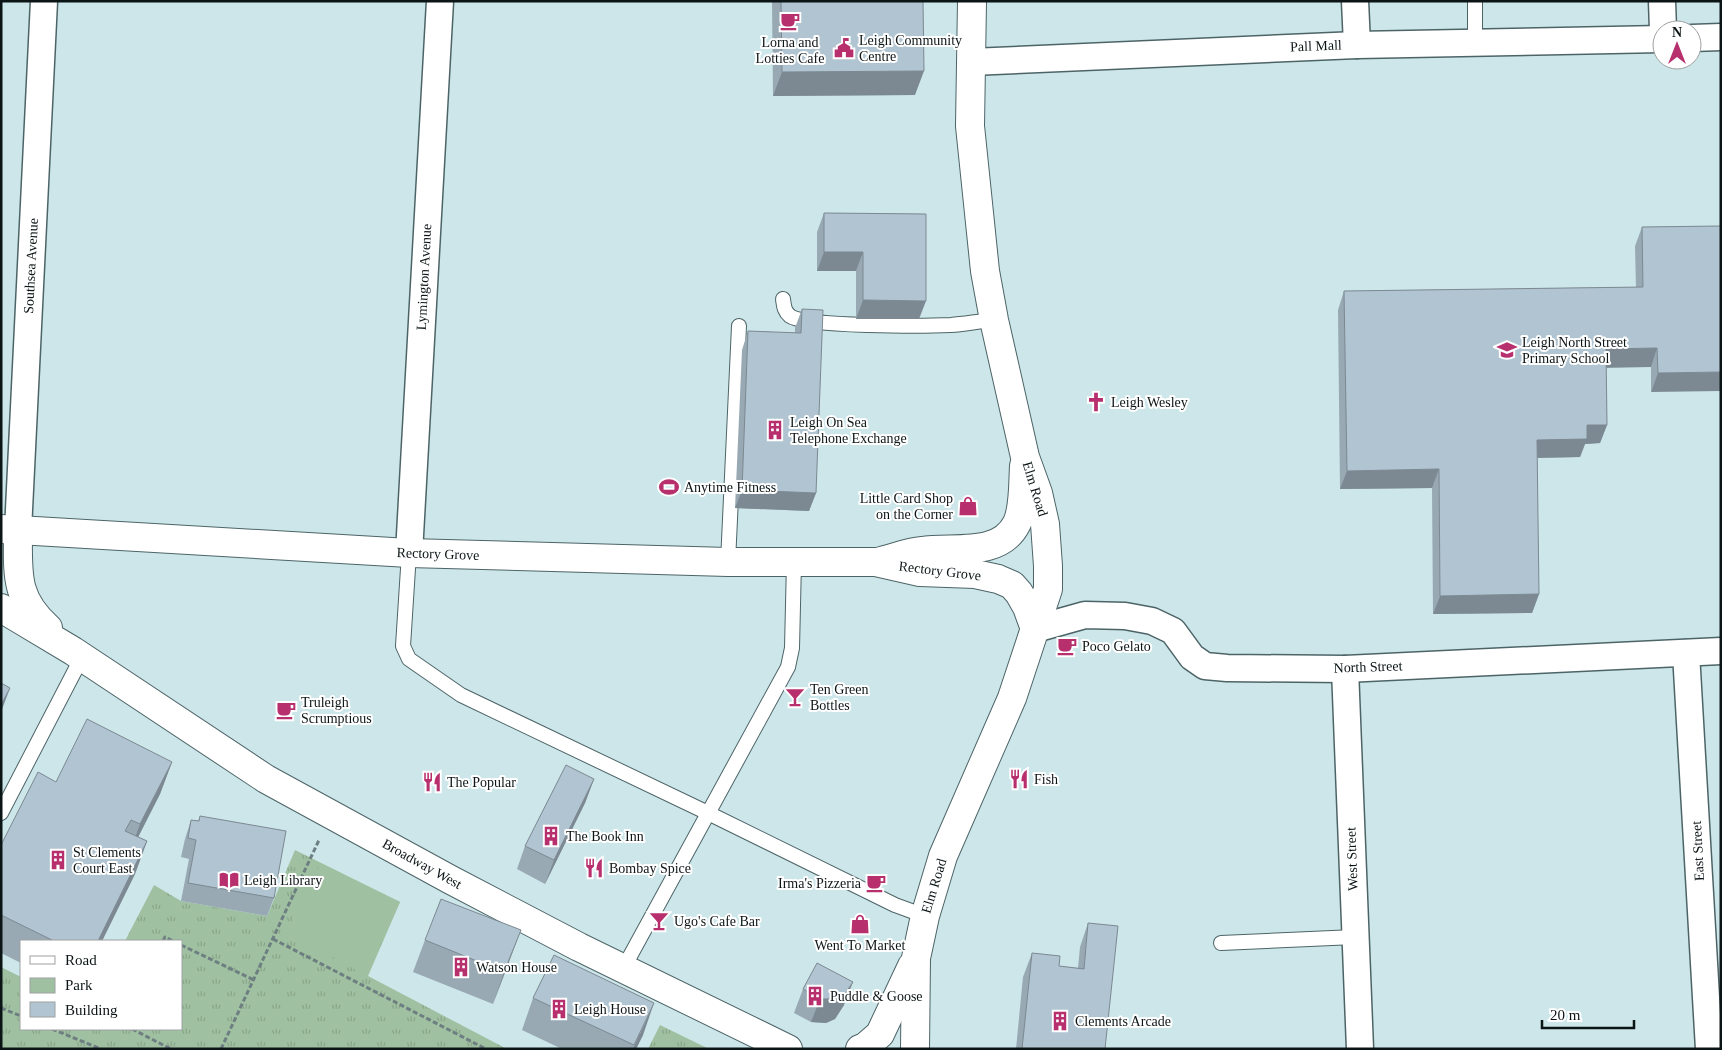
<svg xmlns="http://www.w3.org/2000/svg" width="1722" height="1050" font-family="Georgia,serif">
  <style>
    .grass { fill: url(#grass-tufts) }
    .park { fill: #a0c1a1 }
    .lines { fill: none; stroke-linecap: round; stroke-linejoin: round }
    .lane-casing { stroke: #4d6467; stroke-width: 16 }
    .street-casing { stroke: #4d6467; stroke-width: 29 }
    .secondary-casing { stroke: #4d6467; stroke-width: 30 }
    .path { stroke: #6e7f82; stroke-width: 3; stroke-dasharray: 5 2.5; stroke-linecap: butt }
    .lane { stroke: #fff; stroke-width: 14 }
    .street { stroke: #fff; stroke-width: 26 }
    .secondary { stroke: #fff; stroke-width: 28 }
    .wall { fill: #98a9b4 }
    .shaded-wall { fill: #7c8992 }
    .building { fill: #b1c4d1; stroke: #7c8992 }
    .labels { text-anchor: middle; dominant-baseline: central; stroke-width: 4; stroke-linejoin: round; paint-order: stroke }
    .poi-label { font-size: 14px; fill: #0c1516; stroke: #fff; text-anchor: start }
    .street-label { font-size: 14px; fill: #0c1516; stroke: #fff }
  </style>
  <defs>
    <pattern id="grass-tufts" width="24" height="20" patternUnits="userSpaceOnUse" patternTransform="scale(1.25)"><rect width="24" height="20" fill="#a0c1a1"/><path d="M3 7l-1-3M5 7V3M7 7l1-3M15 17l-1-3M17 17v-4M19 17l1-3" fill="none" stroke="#89a58a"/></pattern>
  </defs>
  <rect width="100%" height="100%" fill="#cce6ea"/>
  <g class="grass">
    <polygon points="295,850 400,902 368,976 507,1049 1,1049 1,967 21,977 21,1029 181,1029 181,941 125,941 154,885 181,901 267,916"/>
    <polygon points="660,1025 709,1049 648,1049"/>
  </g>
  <polygon class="park" points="320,863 400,902 367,976 287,932"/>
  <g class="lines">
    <defs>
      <g id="lane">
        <polyline points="1475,1 1475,42"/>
        <path d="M 783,299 C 784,306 784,311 790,316 C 804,327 928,326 951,325 C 965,324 980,321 994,320"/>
        <polyline points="409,553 403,646 409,659 461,695 708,813 895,905 925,916"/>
        <polyline points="728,562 739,326"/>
        <polyline points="1,813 82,657"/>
        <polyline points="1221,943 1355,937"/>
        <polyline points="623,969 788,667 792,648 794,562"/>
      </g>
      <g id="street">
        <polyline points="1355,1 1357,45"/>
        <polyline points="1662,1 1663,30"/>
        <polyline points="1692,38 1721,37"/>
        <polyline points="971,62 1357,45 1662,39"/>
        <polyline points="18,530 44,1"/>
        <polyline points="409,553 440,1"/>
        <polyline points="1035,629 1085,615 1125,616 1152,621 1173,631 1192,657 1205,666 1227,668 1345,669 1721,651"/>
        <polyline points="1686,653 1709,1049"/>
        <polyline points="1345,669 1360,1049"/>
      </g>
      <g id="secondary">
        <polyline points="1,529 409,553 728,562 876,562 920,572 975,574 998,579 1012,585 1019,593 1027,607 1035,629"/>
        <path d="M 18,530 C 18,572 14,598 48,628"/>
        <path d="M 881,561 C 894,558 908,552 922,551 C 953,546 1000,558 1017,523 C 1024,508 1023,482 1024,466"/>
        <polyline points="1,608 73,651 266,779 451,880 579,947 788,1049"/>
        <polyline points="860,1049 865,1047 880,1034 912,966"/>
        <polyline points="915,1049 916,958 925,916 943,856 1012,698 1048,589 1048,566 1045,524 1038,493 1025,457 994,320 985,271 970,126 972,1"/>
      </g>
    </defs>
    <use href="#lane" class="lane-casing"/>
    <use href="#street" class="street-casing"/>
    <use href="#secondary" class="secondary-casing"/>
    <g class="path">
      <polyline points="273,939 486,1049"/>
      <polyline points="163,941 165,937 173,941"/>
      <polyline points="181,945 254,980"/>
      <polyline points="1,1008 21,1016"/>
      <polyline points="52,1029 101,1049"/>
      <polyline points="132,1029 171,1049"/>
      <polyline points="221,1049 319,840"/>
    </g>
    <use href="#lane" class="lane"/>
    <use href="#street" class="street"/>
    <use href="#secondary" class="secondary"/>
  </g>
  <g class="wall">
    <polygon points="772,1 923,1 915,95 773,96"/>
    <polygon points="824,213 926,214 919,319 856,319 856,271 817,271 817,232"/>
    <polygon points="1721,226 1651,392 1651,367 1606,367 1607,425 1600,443 1585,444 1580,457 1537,458 1539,594 1532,613 1433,614 1432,488 1340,489 1338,310 1344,291 1636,287 1635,246 1642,227"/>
    <polygon points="802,309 816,493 809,511 735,508 742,350 748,331 795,333 795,328"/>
    <polygon points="172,762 160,794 138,837 147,841 135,874 102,941 21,941 21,963 1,953 1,845"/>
    <polygon points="594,779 585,803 545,884 517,869 525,846"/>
    <polygon points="200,816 274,898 267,916 181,901 189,859 181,857 185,839 191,820 198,821"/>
    <polygon points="1088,923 1105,1049 1016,1049 1023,977 1032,953 1059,966 1078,968 1080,947"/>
    <polygon points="425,940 509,962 493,1004 413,972"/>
    <polygon points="803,989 844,1005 835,1019 826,1023 811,1022 794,1013"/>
    <polygon points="533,998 643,1035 636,1049 562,1049 522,1030"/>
  </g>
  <g class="shaded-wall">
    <polygon points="924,71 915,95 773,96 782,72"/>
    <polygon points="824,252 863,252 856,271 817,271"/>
    <polygon points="863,300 926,301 919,319 856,319"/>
    <polygon points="1657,348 1651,367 1599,368 1606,349"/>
    <polygon points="1721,372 1721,391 1651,392 1658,373"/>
    <polygon points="1587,425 1607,425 1600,443 1585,444 1580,457 1530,458 1537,440"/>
    <polygon points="1439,469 1432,488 1340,489 1347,471"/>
    <polygon points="742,490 816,493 809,511 735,508"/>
    <polygon points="1539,594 1532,613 1433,614 1440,596"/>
    <polygon points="10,688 1,712 1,705"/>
    <polygon points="172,762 160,794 128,857 140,824"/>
    <polygon points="594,779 585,803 545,884 554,860"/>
    <polygon points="147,841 135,874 102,941 98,941"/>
    <polygon points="521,930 509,962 493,1004 504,972"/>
    <polygon points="853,982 844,1005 835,1019 826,1023 811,1022 820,999"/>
    <polygon points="654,1003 643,1035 636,1049 633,1049"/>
  </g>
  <g class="building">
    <polygon points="781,1 923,1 924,71 782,72"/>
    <polygon points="824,213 926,214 926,301 863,300 863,252 824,252"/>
    <polygon points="1721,226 1721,372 1658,373 1657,348 1606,349 1607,425 1587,425 1587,439 1537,440 1539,594 1440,596 1439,469 1347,471 1344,291 1643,287 1642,227"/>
    <polygon points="802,309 823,310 816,493 742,490 748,331 801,333"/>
    <polygon points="1,683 10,688 1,705"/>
    <polygon points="87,719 172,762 140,824 131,820 125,831 147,841 98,941 54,941 1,915 1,845 38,772 56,782"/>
    <polygon points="566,765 594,779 554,860 525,846"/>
    <polygon points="200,816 286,831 274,898 188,883 196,840 188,838 191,820 199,821"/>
    <polygon points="441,899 521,930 504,972 425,940"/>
    <polygon points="1088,923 1118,926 1105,1049 1022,1049 1032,953 1060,956 1059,966 1084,969"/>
    <polygon points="554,955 654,1003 634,1045 533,998"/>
    <polygon points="817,963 853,982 844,995 835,999 820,999 803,989"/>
  </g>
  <defs>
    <symbol id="cafe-bare" viewBox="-9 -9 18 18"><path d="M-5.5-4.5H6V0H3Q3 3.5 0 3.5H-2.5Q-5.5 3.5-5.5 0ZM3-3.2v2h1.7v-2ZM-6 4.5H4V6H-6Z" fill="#b82f6d" stroke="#fff" stroke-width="2.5" paint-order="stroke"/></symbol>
    <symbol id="civic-bare" viewBox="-9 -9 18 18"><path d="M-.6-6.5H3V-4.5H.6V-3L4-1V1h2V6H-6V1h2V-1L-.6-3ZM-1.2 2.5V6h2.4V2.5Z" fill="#b82f6d" stroke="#fff" stroke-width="2.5" paint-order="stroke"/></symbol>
    <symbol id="school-bare" viewBox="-9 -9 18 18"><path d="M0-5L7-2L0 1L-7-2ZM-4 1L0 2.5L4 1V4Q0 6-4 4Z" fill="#b82f6d" stroke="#fff" stroke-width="2.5" paint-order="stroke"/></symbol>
    <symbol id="church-bare" viewBox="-9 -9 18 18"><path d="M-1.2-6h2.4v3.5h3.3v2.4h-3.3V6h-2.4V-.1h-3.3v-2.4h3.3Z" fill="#b82f6d" stroke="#fff" stroke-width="2.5" paint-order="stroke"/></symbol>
    <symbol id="building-bare" viewBox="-9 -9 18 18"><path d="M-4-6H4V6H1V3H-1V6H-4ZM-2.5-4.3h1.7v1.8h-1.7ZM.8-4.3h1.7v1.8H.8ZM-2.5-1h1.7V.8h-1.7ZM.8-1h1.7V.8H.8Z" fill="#b82f6d" stroke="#fff" stroke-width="2.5" paint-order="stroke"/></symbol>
    <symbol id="stadium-bare" viewBox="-9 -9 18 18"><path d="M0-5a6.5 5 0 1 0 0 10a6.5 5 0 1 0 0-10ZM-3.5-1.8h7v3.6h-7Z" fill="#b82f6d" stroke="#fff" stroke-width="2.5" paint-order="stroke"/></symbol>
    <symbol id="shop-bare" viewBox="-9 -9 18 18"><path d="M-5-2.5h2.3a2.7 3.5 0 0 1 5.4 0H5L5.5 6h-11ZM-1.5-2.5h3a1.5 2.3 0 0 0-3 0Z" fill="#b82f6d" stroke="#fff" stroke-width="2.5" paint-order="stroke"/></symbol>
    <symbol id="bar-bare" viewBox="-9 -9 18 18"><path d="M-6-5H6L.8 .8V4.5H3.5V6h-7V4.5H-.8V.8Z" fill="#b82f6d" stroke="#fff" stroke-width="2.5" paint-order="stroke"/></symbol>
    <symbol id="restaurant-bare" viewBox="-9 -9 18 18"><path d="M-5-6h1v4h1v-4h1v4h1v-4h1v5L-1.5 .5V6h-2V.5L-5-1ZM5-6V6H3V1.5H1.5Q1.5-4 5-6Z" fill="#b82f6d" stroke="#fff" stroke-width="2.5" paint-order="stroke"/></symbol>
    <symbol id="library-bare" viewBox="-9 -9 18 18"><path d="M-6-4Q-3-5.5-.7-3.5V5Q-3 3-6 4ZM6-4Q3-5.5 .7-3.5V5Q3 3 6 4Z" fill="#b82f6d" stroke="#fff" stroke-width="2.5" paint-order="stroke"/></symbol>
  </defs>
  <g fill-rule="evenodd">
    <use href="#cafe-bare" x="776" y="7" width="28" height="28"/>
    <use href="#civic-bare" x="830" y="34" width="28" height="28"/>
    <use href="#school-bare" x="1493" y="336" width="28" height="28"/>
    <use href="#church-bare" x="1082" y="388" width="28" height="28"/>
    <use href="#building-bare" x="761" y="416" width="28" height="28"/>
    <use href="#stadium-bare" x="655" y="473" width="28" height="28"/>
    <use href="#shop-bare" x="954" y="492" width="28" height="28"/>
    <use href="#cafe-bare" x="1053" y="632" width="28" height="28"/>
    <use href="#bar-bare" x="781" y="683" width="28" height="28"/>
    <use href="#cafe-bare" x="272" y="696" width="28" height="28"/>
    <use href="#restaurant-bare" x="1005" y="765" width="28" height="28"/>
    <use href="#restaurant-bare" x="418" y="768" width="28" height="28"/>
    <use href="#building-bare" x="537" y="822" width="28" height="28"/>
    <use href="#building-bare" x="44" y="846" width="28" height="28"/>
    <use href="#restaurant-bare" x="580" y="854" width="28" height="28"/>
    <use href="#library-bare" x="215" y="866" width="28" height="28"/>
    <use href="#cafe-bare" x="862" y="869" width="28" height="28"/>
    <use href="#bar-bare" x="645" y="907" width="28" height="28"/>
    <use href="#shop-bare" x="846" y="910" width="28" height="28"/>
    <use href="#building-bare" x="447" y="953" width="28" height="28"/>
    <use href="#building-bare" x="801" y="982" width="28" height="28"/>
    <use href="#building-bare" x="545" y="995" width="28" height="28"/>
    <use href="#building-bare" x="1046" y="1007" width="28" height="28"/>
  </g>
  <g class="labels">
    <g class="poi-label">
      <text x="859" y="40">Leigh Community<tspan x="859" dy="16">Centre</tspan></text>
      <text x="790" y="42" text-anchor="middle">Lorna and<tspan x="790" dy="16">Lotties Cafe</tspan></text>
      <text x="1522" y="342">Leigh North Street<tspan x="1522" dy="16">Primary School</tspan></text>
      <text x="1111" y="402">Leigh Wesley</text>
      <text x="790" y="422">Leigh On Sea<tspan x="790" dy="16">Telephone Exchange</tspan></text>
      <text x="684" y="487">Anytime Fitness</text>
      <text x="953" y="498" text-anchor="end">Little Card Shop<tspan x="953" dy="16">on the Corner</tspan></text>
      <text x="1082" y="646">Poco Gelato</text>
      <text x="810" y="689">Ten Green<tspan x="810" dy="16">Bottles</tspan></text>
      <text x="301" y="702">Truleigh<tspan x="301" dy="16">Scrumptious</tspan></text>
      <text x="1034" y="779">Fish</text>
      <text x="447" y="782">The Popular</text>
      <text x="566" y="836">The Book Inn</text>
      <text x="73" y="852">St Clements<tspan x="73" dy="16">Court East</tspan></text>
      <text x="609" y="868">Bombay Spice</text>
      <text x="244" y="880">Leigh Library</text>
      <text x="861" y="883" text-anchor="end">Irma's Pizzeria</text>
      <text x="674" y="921">Ugo's Cafe Bar</text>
      <text x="860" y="945" text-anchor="middle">Went To Market</text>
      <text x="476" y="967">Watson House</text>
      <text x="830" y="996">Puddle &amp; Goose</text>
      <text x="574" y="1009">Leigh House</text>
      <text x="1075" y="1021">Clements Arcade</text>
    </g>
    <g class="street-label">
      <text transform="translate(1316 46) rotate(-2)">Pall Mall</text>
      <text transform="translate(31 266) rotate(-87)">Southsea Avenue</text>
      <text transform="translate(424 277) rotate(-87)">Lymington Avenue</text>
      <text transform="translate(1035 489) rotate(73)">Elm Road</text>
      <text transform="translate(438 554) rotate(2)">Rectory Grove</text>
      <text transform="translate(940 571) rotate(7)">Rectory Grove</text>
      <text transform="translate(1368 667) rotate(-2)">North Street</text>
      <text transform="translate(1698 851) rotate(-93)">East Street</text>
      <text transform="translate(1352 859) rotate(-92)">West Street</text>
      <text transform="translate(422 864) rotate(29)">Broadway West</text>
      <text transform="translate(934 886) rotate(-73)">Elm Road</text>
    </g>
  </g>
  <rect width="1722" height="1050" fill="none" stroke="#0c1516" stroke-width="5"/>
  <rect x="20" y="940" width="162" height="90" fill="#ffffff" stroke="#9ea1a2"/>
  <rect x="30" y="956" width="25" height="8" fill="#ffffff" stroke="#9ea1a2"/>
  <text x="65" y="965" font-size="15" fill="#0c1516">Road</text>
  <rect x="30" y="978" width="25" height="15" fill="#a0c1a1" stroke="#9ea1a2"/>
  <text x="65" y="990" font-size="15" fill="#0c1516">Park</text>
  <rect x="30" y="1002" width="25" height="15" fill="#b1c4d1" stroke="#9ea1a2"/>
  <text x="65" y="1015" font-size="15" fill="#0c1516">Building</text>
  <g transform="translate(1677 45)"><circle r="24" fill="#ffffff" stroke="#9ea1a2"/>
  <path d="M0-4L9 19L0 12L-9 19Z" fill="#b82f6d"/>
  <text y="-8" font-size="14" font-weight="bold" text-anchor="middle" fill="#0c1516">N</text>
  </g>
  <path d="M1542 1020v8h92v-8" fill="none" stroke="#0c1516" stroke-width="2.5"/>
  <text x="1550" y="1020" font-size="15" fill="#0c1516" stroke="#ffffff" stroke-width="4" paint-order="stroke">20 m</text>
</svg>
